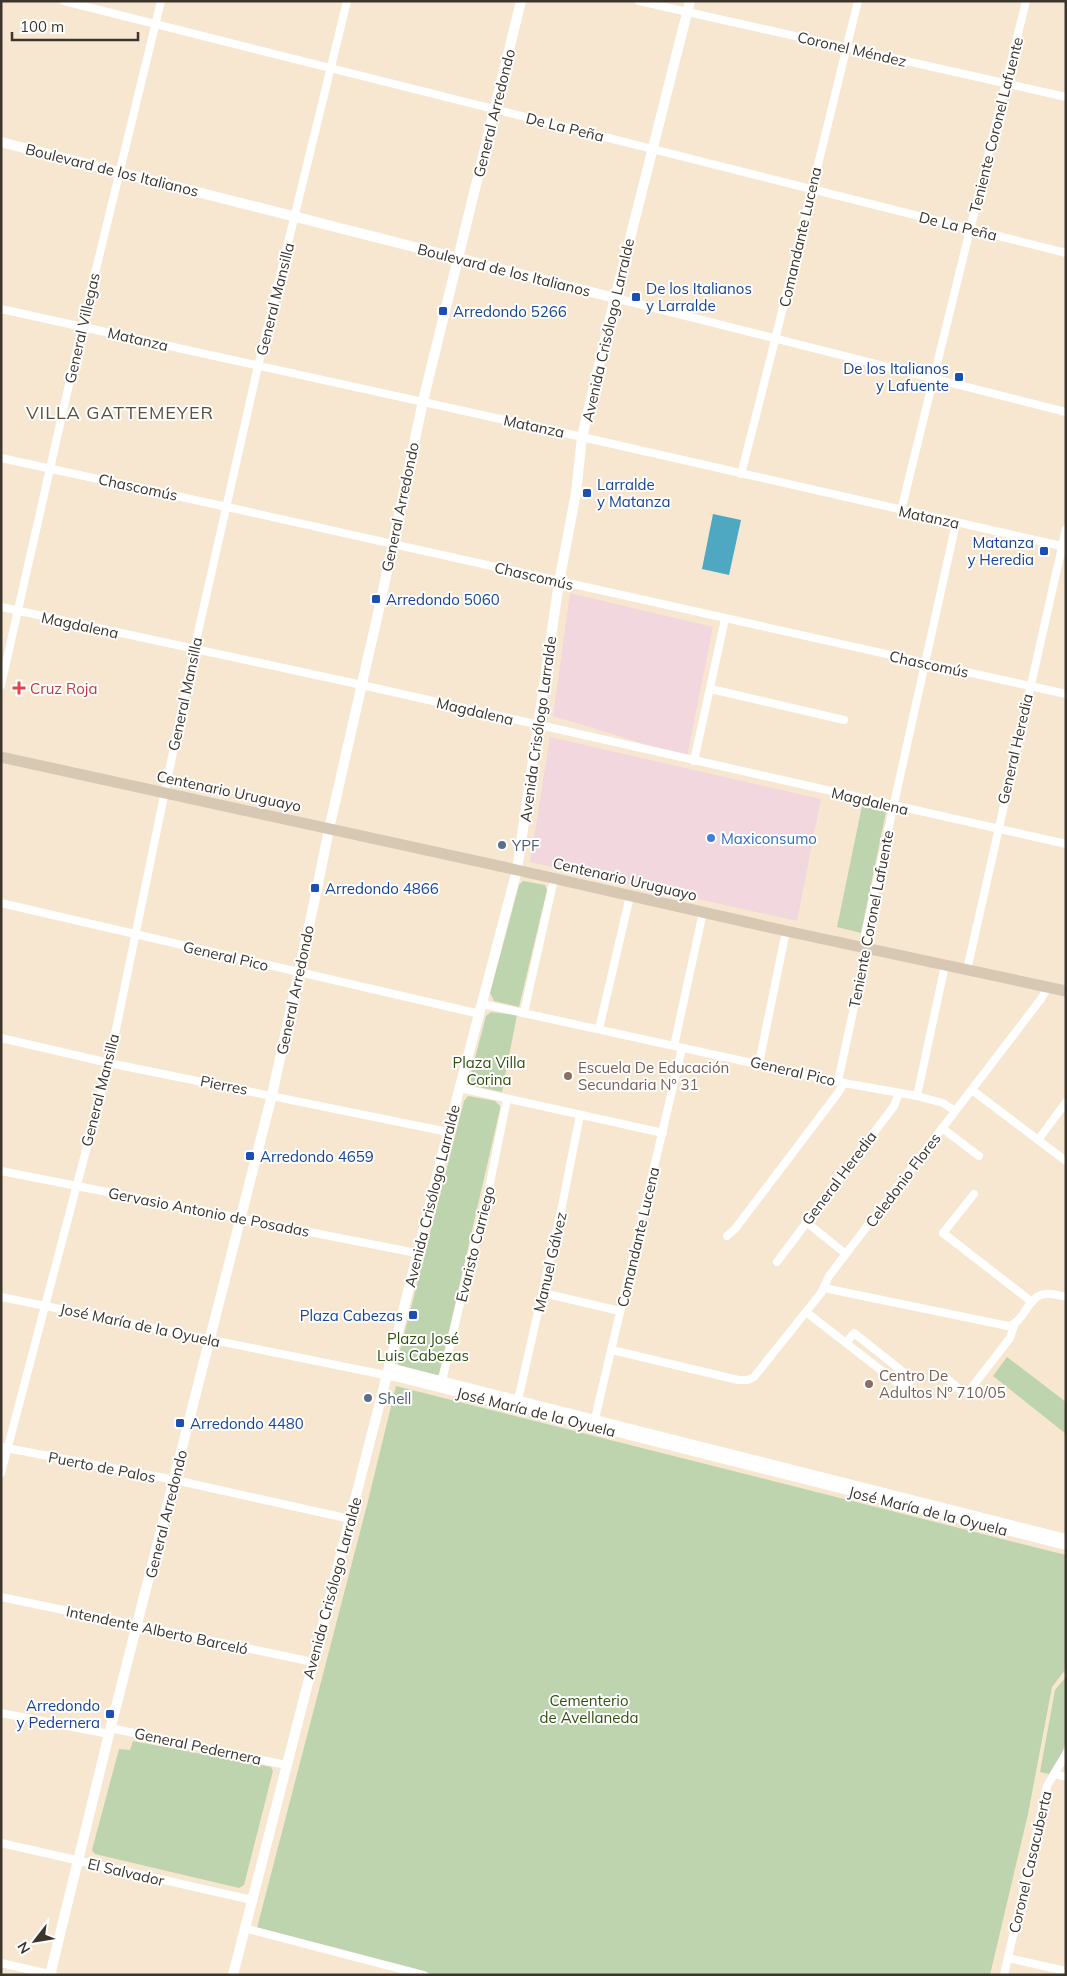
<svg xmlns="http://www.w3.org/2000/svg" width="1067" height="1976" font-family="Mulish,sans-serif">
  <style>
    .commercial { fill: #f2d8de }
    .green { fill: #bed4ae }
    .water { fill: #4fa8c2 }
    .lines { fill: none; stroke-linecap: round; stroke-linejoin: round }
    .minor { stroke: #fff; stroke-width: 8 }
    .tertiary { stroke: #fff; stroke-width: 10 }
    .secondary { stroke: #d7c8b3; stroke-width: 11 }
    .transit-dot { fill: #1a4fb4; stroke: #fff; stroke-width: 2 }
    .health-dot { fill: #e0444e; stroke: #fff; stroke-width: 2 }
    .shop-dot { fill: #3f7fe0; stroke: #fff; stroke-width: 2 }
    .service-dot { fill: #5c6f8a; stroke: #fff; stroke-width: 2 }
    .education-dot { fill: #8d6e63; stroke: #fff; stroke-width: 2 }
    .labels { text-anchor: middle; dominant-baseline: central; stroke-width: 4; stroke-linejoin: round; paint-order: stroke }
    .street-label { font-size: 15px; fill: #3b352c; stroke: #fff }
    .transit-label { font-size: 15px; fill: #164399; stroke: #fff; text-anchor: start }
    .health-label { font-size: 15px; fill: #be3a42; stroke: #fff; text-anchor: start }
    .shop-label { font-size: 15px; fill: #366cbe; stroke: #fff; text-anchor: start }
    .service-label { font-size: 15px; fill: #4e5e75; stroke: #fff; text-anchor: start }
    .park-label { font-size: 15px; fill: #31500e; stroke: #fff }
    .education-label { font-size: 15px; fill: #785e54; stroke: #fff; text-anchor: start }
    .quarter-label { font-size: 18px; letter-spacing: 1px; fill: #5d503d; stroke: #fff }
  </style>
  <rect width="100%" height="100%" fill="#f7e7d1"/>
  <g class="commercial">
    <polygon points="570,593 713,627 687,757 553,716"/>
    <polygon points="550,737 821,799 797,921 530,862"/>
  </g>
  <g class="green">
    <polygon points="862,806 886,812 861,933 837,927"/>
    <polygon points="523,881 545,885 547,890 519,1007 494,1001 490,993 519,885"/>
    <polygon points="491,1012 517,1015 502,1092 474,1086 469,1081 486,1016"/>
    <polygon points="468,1096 495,1101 500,1106 500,1109 439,1374 436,1376 399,1366 397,1362 464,1101"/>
    <polygon points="1007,1357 1066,1402 1066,1434 993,1376"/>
    <polygon points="396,1386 1066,1555 1066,1669 1052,1687 1028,1814 990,1975 436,1975 257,1928 367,1505"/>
    <polygon points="1066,1677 1066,1741 1062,1753 1049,1774 1040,1772 1055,1690"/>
    <polygon points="133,1741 271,1767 273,1771 244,1885 239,1888 95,1854 92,1850 119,1749 130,1750"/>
  </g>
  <polygon class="water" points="713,514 741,520 729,575 702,569"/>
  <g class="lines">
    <g class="minor">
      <polyline points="64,1 1066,253"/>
      <polyline points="639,1 1066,97"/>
      <polyline points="615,298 1066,412"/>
      <polyline points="1,309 582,437 1066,547"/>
      <polyline points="1,458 227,507 1066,694"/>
      <path d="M 741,474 C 782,316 819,159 858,1"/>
      <polyline points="901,511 1026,1"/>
      <polyline points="1,607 362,685 1066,844"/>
      <polyline points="1,685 82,327 161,1"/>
      <polyline points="711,689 844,720"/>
      <polyline points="694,761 725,619"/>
      <polyline points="1,903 480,1014"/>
      <polyline points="967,970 1066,529"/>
      <polyline points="482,1004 844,1083 917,1096 943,1103 955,1111"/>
      <polyline points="524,1012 554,879"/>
      <polyline points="599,1029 630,896"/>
      <polyline points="1,1038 109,1063 448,1132"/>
      <polyline points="674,1046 703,912"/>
      <polyline points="759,1063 786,931"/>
      <polyline points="838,1081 863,966 865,935 956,523"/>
      <polyline points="460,1088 663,1133"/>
      <polyline points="972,1090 1066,1161"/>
      <polyline points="917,1096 945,965"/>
      <polyline points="942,1128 979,1156"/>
      <polyline points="1038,1140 1066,1102"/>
      <polyline points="1,1171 416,1253"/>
      <polyline points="974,1194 943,1233 1032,1302"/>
      <polyline points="806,1222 846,1254"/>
      <polyline points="727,1236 735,1229 838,1093 844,1083"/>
      <polyline points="777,1262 894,1106 899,1093"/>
      <path d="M 824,1288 L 1008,1326 C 1025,1323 1027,1295 1046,1294 C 1052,1293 1060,1296 1066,1297"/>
      <polyline points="543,1293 620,1311"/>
      <polyline points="1,1297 395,1377 1066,1546"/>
      <polyline points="806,1312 904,1388 912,1379 854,1333 846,1343"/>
      <polyline points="612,1350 738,1380 748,1380 754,1377 821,1293 829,1276 1041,999 1048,987"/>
      <polyline points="389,1367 1066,1538"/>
      <polyline points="945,1377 963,1392 969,1391 1010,1338 1015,1323"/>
      <polyline points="441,1385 468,1269 488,1193 507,1099"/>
      <polyline points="517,1404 562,1206 580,1115"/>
      <polyline points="594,1423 682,1048"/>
      <polyline points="1,1447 175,1480 350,1519"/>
      <polyline points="1,1473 109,1063 194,650 258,366 347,1"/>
      <polyline points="1,1597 313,1662"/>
      <polyline points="1,1713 109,1734"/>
      <polyline points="110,1728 286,1765"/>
      <polyline points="1055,1774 1066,1777"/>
      <polyline points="1,1843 252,1900"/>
      <polyline points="244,1928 424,1975"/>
      <polyline points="1008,1958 1066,1971"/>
      <polyline points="1,1963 53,1975"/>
      <polyline points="1004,1975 1047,1786 1066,1754"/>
    </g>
    <g class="tertiary">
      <polyline points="1,142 615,298"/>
      <polyline points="50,1975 109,1734 272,1095 317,889 329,829 381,600 423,401 521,1"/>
      <polyline points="233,1975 389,1367 448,1132 517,870 559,582 576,493 582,437 615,298 690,1"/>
    </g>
    <polyline class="secondary" points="1,757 517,870 786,931 1066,991"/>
  </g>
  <g class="transit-dot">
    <rect x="631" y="292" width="10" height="10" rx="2.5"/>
    <rect x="438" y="306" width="10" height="10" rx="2.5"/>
    <rect x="954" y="372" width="10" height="10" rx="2.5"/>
    <rect x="582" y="488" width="10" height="10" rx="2.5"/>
    <rect x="1039" y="546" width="10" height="10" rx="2.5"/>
    <rect x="371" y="594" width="10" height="10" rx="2.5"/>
    <rect x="310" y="883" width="10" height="10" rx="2.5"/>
    <rect x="245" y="1151" width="10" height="10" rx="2.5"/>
    <rect x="408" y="1310" width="10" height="10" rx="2.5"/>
    <rect x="175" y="1418" width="10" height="10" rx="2.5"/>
    <rect x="105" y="1709" width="10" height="10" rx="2.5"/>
  </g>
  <path class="health-dot" d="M16.5 680.5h5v5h5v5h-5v5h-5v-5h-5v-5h5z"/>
  <circle class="shop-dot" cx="711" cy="838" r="5"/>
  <g class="service-dot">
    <circle cx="502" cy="845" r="5"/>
    <circle cx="368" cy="1398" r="5"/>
  </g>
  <g class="education-dot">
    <circle cx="568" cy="1076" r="5"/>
    <circle cx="869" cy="1384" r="5"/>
  </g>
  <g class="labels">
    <g class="street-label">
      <text transform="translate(852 49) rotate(13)">Coronel Méndez</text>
      <text transform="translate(494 113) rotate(-76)">General Arredondo</text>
      <text transform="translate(996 125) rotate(-76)">Teniente Coronel Lafuente</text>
      <text transform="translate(565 127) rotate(14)">De La Peña</text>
      <text transform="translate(112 170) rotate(14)">Boulevard de los Italianos</text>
      <text transform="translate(958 226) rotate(14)">De La Peña</text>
      <text transform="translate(800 237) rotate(-77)">Comandante Lucena</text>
      <text transform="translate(504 270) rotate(14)">Boulevard de los Italianos</text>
      <text transform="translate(275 299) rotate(-76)">General Mansilla</text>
      <text transform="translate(82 328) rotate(-77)">General Villegas</text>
      <text transform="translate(608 330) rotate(-77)">Avenida Crisólogo Larralde</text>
      <text transform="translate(138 339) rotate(13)">Matanza</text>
      <text transform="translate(534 426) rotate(12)">Matanza</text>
      <text transform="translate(138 487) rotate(12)">Chascomús</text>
      <text transform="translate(400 507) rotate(-78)">General Arredondo</text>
      <text transform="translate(929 517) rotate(12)">Matanza</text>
      <text transform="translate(534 576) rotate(13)">Chascomús</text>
      <text transform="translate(80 625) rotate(12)">Magdalena</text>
      <text transform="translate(929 664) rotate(12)">Chascomús</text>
      <text transform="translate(185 694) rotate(-78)">General Mansilla</text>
      <text transform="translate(475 711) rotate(13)">Magdalena</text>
      <text transform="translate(538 729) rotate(-82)">Avenida Crisólogo Larralde</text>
      <text transform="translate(1015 749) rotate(-77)">General Heredia</text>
      <text transform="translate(229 791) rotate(12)">Centenario Uruguayo</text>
      <text transform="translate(870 801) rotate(13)">Magdalena</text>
      <text transform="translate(625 879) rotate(13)">Centenario Uruguayo</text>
      <text transform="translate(871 919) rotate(-79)">Teniente Coronel Lafuente</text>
      <text transform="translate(226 956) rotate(13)">General Pico</text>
      <text transform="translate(295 990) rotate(-78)">General Arredondo</text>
      <text transform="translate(793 1071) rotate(13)">General Pico</text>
      <text transform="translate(224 1085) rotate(11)">Pierres</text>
      <text transform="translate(100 1090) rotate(-76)">General Mansilla</text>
      <text transform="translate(839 1178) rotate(-53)">General Heredia</text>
      <text transform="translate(903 1180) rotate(-53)">Celedonio Flores</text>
      <text transform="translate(432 1196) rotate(-76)">Avenida Crisólogo Larralde</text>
      <text transform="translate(209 1212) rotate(11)">Gervasio Antonio de Posadas</text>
      <text transform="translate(638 1237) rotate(-77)">Comandante Lucena</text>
      <text transform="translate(475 1244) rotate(-76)">Evaristo Carriego</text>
      <text transform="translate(550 1262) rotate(-77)">Manuel Gálvez</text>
      <text transform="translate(140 1325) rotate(12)">José María de la Oyuela</text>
      <text transform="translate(536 1412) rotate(14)">José María de la Oyuela</text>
      <text transform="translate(102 1467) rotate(11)">Puerto de Palos</text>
      <text transform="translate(928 1511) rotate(14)">José María de la Oyuela</text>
      <text transform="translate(166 1514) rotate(-76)">General Arredondo</text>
      <text transform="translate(332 1588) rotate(-75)">Avenida Crisólogo Larralde</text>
      <text transform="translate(157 1630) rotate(12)">Intendente Alberto Barceló</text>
      <text transform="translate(198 1746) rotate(12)">General Pedernera</text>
      <text transform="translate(1030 1862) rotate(-77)">Coronel Casacuberta</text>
      <text transform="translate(126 1872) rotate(13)">El Salvador</text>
    </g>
    <g class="transit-label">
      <text x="646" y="288">De los Italianos<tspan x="646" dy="17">y Larralde</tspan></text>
      <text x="453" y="311">Arredondo 5266</text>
      <text x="949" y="368" text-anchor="end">De los Italianos<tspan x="949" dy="17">y Lafuente</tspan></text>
      <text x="597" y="484">Larralde<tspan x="597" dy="17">y Matanza</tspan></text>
      <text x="1034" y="542" text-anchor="end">Matanza<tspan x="1034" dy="17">y Heredia</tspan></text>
      <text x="386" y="599">Arredondo 5060</text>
      <text x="325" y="888">Arredondo 4866</text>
      <text x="260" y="1156">Arredondo 4659</text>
      <text x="403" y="1315" text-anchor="end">Plaza Cabezas</text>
      <text x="190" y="1423">Arredondo 4480</text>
      <text x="100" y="1705" text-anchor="end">Arredondo<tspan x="100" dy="17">y Pedernera</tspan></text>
    </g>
    <g class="health-label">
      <text x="30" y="688">Cruz Roja</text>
    </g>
    <g class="shop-label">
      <text x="721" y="838">Maxiconsumo</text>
    </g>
    <g class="service-label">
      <text x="512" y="845">YPF</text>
      <text x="378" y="1398">Shell</text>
    </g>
    <g class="park-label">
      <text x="489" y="1062">Plaza Villa<tspan x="489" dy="17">Corina</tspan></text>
      <text x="423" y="1338">Plaza José<tspan x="423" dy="17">Luis Cabezas</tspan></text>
      <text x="589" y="1700">Cementerio<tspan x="589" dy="17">de Avellaneda</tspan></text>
    </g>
    <g class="education-label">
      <text x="578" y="1067">Escuela De Educación<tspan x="578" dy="17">Secundaria Nº 31</tspan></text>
      <text x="879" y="1375">Centro De<tspan x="879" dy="17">Adultos Nº 710/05</tspan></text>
    </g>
    <g class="quarter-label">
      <text x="120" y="412">VILLA GATTEMEYER</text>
    </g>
  </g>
  <rect width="1067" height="1976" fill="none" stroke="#3b352c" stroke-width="5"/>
  <g transform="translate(35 1941) rotate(239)" stroke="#ffffff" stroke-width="4" paint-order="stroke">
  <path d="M0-4L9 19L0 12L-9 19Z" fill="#3b352c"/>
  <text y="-8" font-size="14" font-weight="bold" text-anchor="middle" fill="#3b352c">N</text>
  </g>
  <path d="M12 32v8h126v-8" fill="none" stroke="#3b352c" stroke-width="2.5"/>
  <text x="20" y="32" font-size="15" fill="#3b352c" stroke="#ffffff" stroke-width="4" paint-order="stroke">100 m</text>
</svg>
